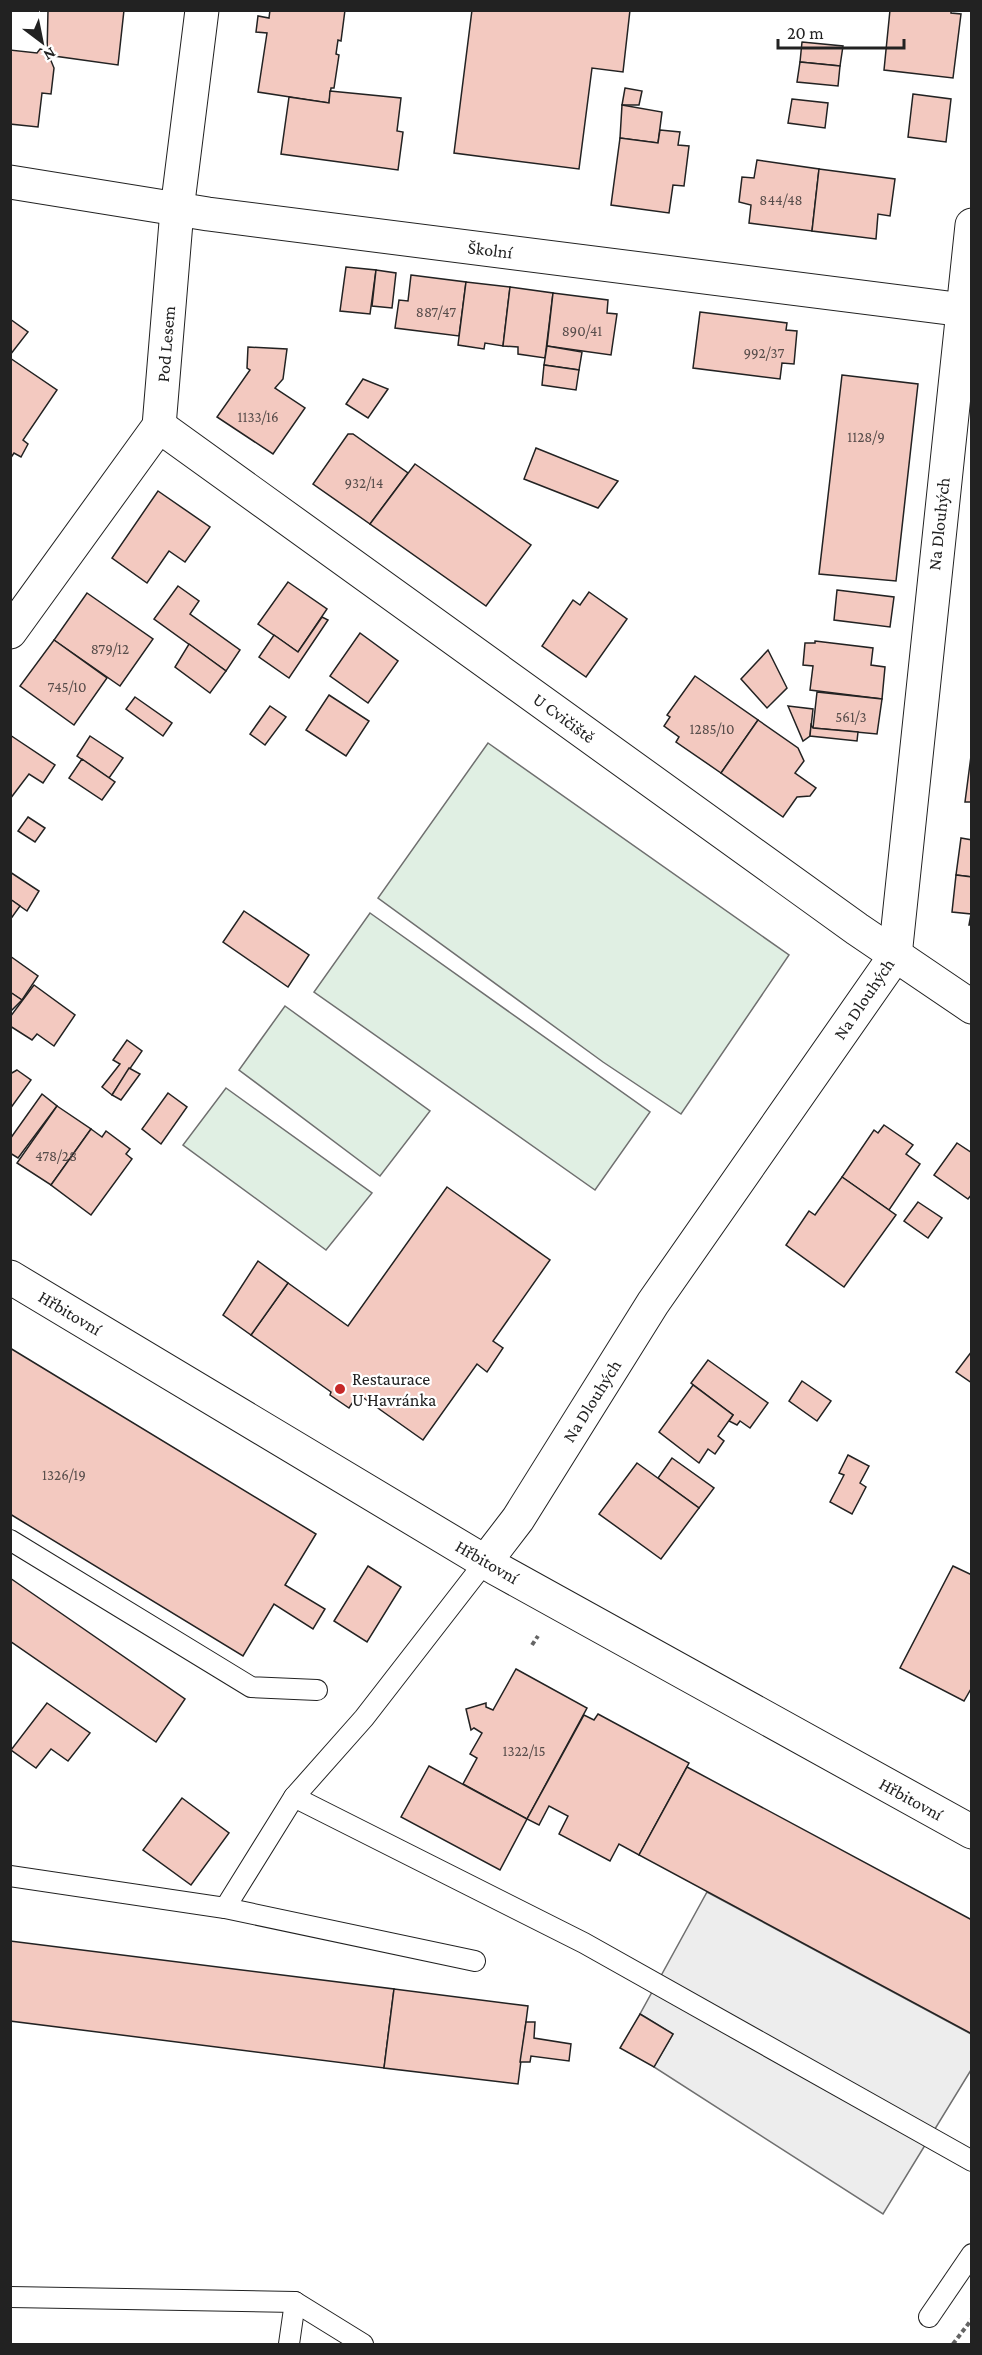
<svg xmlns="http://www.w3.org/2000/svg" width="982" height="2355" font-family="'Crimson Pro',serif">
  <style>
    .garden { fill: #e0efe3; stroke: #6f6f6f; stroke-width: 1.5 }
    .parking { fill: #ededed; stroke: #6f6f6f; stroke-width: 1.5 }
    .building { fill: #f3c9c0; stroke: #222; stroke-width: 1.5 }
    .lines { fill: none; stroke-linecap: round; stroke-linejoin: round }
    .lane-casing { stroke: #222; stroke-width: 22 }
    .street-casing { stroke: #222; stroke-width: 35 }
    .secondary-casing { stroke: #222; stroke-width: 35 }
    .path { stroke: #646464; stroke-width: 4; stroke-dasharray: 4.5 3; stroke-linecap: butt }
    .lane { stroke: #fff; stroke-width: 20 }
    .street { stroke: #fff; stroke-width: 33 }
    .secondary { stroke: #fff; stroke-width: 33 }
    .poi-dot { fill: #c62828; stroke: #fff; stroke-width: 2 }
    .labels { text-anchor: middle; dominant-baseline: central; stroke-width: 4.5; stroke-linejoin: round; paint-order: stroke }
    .number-label { font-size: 15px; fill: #564c4a }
    .street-label { font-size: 18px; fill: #222; stroke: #fff }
    .poi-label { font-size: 18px; fill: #222; stroke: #fff; text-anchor: start }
  </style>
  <rect width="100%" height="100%" fill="#fff"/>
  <g class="garden">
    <polygon points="488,743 789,955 681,1114 603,1062 378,898"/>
    <polygon points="370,913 650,1112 595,1190 314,992"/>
    <polygon points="285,1006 430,1111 380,1176 239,1070"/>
    <polygon points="226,1088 372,1193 326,1250 183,1145"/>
  </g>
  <polygon class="parking" points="707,1892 971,2034 971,2070 883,2214 654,2067 673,2034 640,2014"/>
  <g class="building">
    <polygon points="48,10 124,10 118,65 47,55"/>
    <polygon points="270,10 345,10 341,41 338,40 336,54 339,55 334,88 331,88 329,103 258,92 267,33 256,32 258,16 269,18"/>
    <polygon points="472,10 630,10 623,72 592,68 579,169 454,153"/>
    <polygon points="890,10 951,10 951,13 961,14 953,78 884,70"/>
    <polygon points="802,42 843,46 840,66 800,62"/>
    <polygon points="40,49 47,51 54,68 51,94 42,93 38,127 10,124 10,50 37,53"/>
    <polygon points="800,62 840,66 838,86 797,82"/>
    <polygon points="625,88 642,91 639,105 622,105"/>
    <polygon points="330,91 401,98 397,131 403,132 398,170 281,154 289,97 329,103"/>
    <polygon points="913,94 951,99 946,142 908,137"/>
    <polygon points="792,99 828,103 825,128 788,123"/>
    <polygon points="622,105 662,112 658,143 620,138"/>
    <polygon points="660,130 680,132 678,145 689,146 684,186 673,185 669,213 611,205 620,138 658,143"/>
    <polygon points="757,160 819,169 812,231 749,223 751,205 739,202 742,177 754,178"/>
    <polygon points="819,169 895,179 890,216 878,214 876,239 812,231"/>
    <polygon points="346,267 376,270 370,314 340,311"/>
    <polygon points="376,270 396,273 392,308 372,306"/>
    <polygon points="411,275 466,282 459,336 395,328 399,300 408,301"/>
    <polygon points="466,282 510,287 503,346 485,343 484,349 458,345"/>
    <polygon points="510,287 553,293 545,358 518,354 518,347 503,346"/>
    <polygon points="553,293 608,300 607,313 617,314 611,355 547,346"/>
    <polygon points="700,312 787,323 786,330 797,331 794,364 782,363 780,379 693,368"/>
    <polygon points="10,319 28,332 10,355"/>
    <polygon points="547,346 582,352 579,370 544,365"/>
    <polygon points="248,347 287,349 283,379 275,388 305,408 273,454 217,417 250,370 247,368"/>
    <polygon points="10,358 57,390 23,440 28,444 21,457 14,453 10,459"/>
    <polygon points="544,365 579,370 576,390 542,385"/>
    <polygon points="842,375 918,384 896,581 819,574"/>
    <polygon points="363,379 388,389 368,418 346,404"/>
    <polygon points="348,434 353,434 408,473 370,524 313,484"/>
    <polygon points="536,448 618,481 598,508 524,479"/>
    <polygon points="415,464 531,545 486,606 370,524"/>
    <polygon points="158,491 210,527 185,562 169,551 147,583 112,558"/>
    <polygon points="288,582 327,609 298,652 258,624"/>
    <polygon points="178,586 199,601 190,614 240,650 226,671 154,619"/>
    <polygon points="837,590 894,597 890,627 834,620"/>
    <polygon points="589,592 627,619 586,677 542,646 573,600 580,605"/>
    <polygon points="87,593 153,639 120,686 54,640"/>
    <polygon points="322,617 328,620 289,678 259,657 274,635 298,652"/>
    <polygon points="360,633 398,661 368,703 330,676"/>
    <polygon points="54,640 107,678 74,725 20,686"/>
    <polygon points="815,641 873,648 871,665 885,667 882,699 810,690 813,666 803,665 805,643 815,643"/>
    <polygon points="189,644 226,671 210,693 175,667"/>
    <polygon points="768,650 787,688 767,708 741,679"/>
    <polygon points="695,676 758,720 721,773 676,742 679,737 664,726 670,717 667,715"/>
    <polygon points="817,692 882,699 877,734 813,728"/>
    <polygon points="329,695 369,721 346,756 306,730"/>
    <polygon points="135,697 172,723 163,736 126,709"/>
    <polygon points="270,706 286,717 265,745 250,734"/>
    <polygon points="788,706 813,709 810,736 803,741"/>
    <polygon points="758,720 798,748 804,761 795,773 816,788 810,796 797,797 783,817 721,773"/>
    <polygon points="811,725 813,728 858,732 857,741 810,736"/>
    <polygon points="10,735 55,765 43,783 29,774 10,799"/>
    <polygon points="90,736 123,758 109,778 77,756"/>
    <polygon points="971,756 972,756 972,802 965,802"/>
    <polygon points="82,759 115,782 102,800 69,778"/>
    <polygon points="28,817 45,828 35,842 18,831"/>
    <polygon points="961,838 972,840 972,877 956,875"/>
    <polygon points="10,872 39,891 27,911 10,899"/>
    <polygon points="956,875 972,877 972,925 969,925 971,914 952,912"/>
    <polygon points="10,899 20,906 10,920"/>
    <polygon points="244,911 309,955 288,987 223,942"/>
    <polygon points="10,956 38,976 22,1000 10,992"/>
    <polygon points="34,985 75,1015 54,1046 37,1034 32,1040 10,1026 10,1017"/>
    <polygon points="10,992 22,1000 10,1012"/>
    <polygon points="127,1040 142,1051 112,1095 102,1087 120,1064 113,1060"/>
    <polygon points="129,1068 140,1074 121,1100 112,1095"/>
    <polygon points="17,1070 31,1080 10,1109 10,1074"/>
    <polygon points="168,1093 187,1107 161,1144 142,1129"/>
    <polygon points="42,1094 57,1106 18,1158 10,1153 10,1139"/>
    <polygon points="57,1106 91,1129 51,1185 17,1163"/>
    <polygon points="884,1125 913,1145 906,1154 920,1164 889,1210 842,1177 874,1130 878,1133"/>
    <polygon points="91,1129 102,1137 106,1131 130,1149 126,1154 132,1159 91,1215 51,1185"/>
    <polygon points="957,1143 972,1153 972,1194 968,1199 934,1175"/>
    <polygon points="842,1177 896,1215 844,1287 786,1245 809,1211 815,1215"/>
    <polygon points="447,1187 550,1260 493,1341 503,1348 487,1372 477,1364 423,1440 358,1394 349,1408 330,1395 331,1392 251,1335 288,1283 348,1326"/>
    <polygon points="918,1202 942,1218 928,1238 904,1221"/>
    <polygon points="258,1261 288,1283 251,1335 223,1315"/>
    <polygon points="10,1348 316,1534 285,1585 325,1609 313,1629 274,1604 243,1656 10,1514"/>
    <polygon points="972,1351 972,1383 956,1372"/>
    <polygon points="708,1360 768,1403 750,1428 740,1421 737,1425 729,1421 733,1415 691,1383"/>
    <polygon points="802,1381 831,1401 817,1421 789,1401"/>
    <polygon points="693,1385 733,1415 718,1436 724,1441 715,1454 708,1449 699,1463 659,1432"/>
    <polygon points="848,1455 869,1466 860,1483 866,1487 852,1514 830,1502 844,1475 839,1473"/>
    <polygon points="672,1458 714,1488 699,1508 658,1478"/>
    <polygon points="637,1463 699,1508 661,1559 599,1514"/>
    <polygon points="368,1566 401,1587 367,1642 334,1621"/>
    <polygon points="953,1566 972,1575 972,1687 964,1701 900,1668"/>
    <polygon points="10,1578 185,1699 156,1742 10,1641"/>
    <polygon points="516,1669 587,1708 527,1819 463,1784 477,1758 470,1754 482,1733 474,1728 471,1730 466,1709 486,1703 486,1707 493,1710"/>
    <polygon points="47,1703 90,1733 68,1761 51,1749 36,1768 11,1750"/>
    <polygon points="598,1714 689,1763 639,1855 619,1844 610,1861 559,1834 568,1816 549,1806 539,1825 527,1819 584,1715 594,1720"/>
    <polygon points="429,1766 527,1819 500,1870 401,1817"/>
    <polygon points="687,1767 972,1920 972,2034 639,1855"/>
    <polygon points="182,1798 229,1833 191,1885 143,1850"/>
    <polygon points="10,1941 394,1989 384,2068 10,2021"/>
    <polygon points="394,1989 528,2006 518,2084 384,2068"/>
    <polygon points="640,2014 673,2034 654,2067 620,2048"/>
    <polygon points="526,2022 535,2022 534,2038 571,2044 569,2061 531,2056 530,2062 520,2062"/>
  </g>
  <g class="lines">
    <defs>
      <g id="lane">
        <polyline points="10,1540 251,1687 317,1690"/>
        <polyline points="294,1797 364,1718 485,1562"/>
        <polyline points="10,1876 225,1908 294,1797 584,1943 972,2161"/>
        <polyline points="225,1908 475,1961"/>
        <polyline points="10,2297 295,2302 363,2344"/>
        <polyline points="929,2317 972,2254"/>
        <polyline points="289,2344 295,2302"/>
      </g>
      <g id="street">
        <polyline points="10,182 208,214 972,311"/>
        <polyline points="159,426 857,929 972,1007"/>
        <polyline points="10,632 159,426 177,210 202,10"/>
        <polyline points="485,1562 518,1519 653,1303 895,956 972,225"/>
      </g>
      <polyline id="secondary" points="10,1277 497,1569 972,1832"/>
    </defs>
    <use href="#lane" class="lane-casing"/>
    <use href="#street" class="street-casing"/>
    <use href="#secondary" class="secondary-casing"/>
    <g class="path">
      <polyline points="532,1645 538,1636"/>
      <polyline points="953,2344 972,2319"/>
    </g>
    <use href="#lane" class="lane"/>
    <use href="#street" class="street"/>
    <use href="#secondary" class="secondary"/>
  </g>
  <circle class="poi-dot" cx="340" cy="1389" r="6"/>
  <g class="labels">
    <g class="number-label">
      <text x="781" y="200">844/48</text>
      <text x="436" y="312">887/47</text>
      <text x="582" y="331">890/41</text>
      <text x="764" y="353">992/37</text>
      <text x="258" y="417">1133/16</text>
      <text x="866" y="437">1128/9</text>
      <text x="364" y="483">932/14</text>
      <text x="110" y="649">879/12</text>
      <text x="67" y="687">745/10</text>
      <text x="851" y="717">561/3</text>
      <text x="712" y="729">1285/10</text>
      <text x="56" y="1156">478/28</text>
      <text x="64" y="1475">1326/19</text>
      <text x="524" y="1751">1322/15</text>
    </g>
    <g class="street-label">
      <text transform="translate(490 250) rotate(7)">Školní</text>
      <text transform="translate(166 344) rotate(-85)">Pod Lesem</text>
      <text transform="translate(939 524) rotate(-84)">Na Dlouhých</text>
      <text transform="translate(564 718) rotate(36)">U Cvičiště</text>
      <text transform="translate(864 999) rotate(-56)">Na Dlouhých</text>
      <text transform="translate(70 1313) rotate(31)">Hřbitovní</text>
      <text transform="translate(592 1401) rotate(-58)">Na Dlouhých</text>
      <text transform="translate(487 1562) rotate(30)">Hřbitovní</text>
      <text transform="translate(911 1799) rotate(29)">Hřbitovní</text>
    </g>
    <g class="poi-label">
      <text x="352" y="1379">Restaurace<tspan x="352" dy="21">U Havránka</tspan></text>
    </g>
  </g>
  <rect width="982" height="2355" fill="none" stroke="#222222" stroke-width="24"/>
  <g transform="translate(42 42) rotate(148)" stroke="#ffffff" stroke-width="4.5" paint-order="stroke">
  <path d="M0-4.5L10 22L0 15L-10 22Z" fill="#222222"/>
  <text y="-9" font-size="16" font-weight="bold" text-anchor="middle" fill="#222222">N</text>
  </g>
  <path d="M778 39v9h126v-9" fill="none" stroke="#222222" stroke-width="3"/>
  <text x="787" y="39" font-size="18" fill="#222222" stroke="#ffffff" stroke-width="4.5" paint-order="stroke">20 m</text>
</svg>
